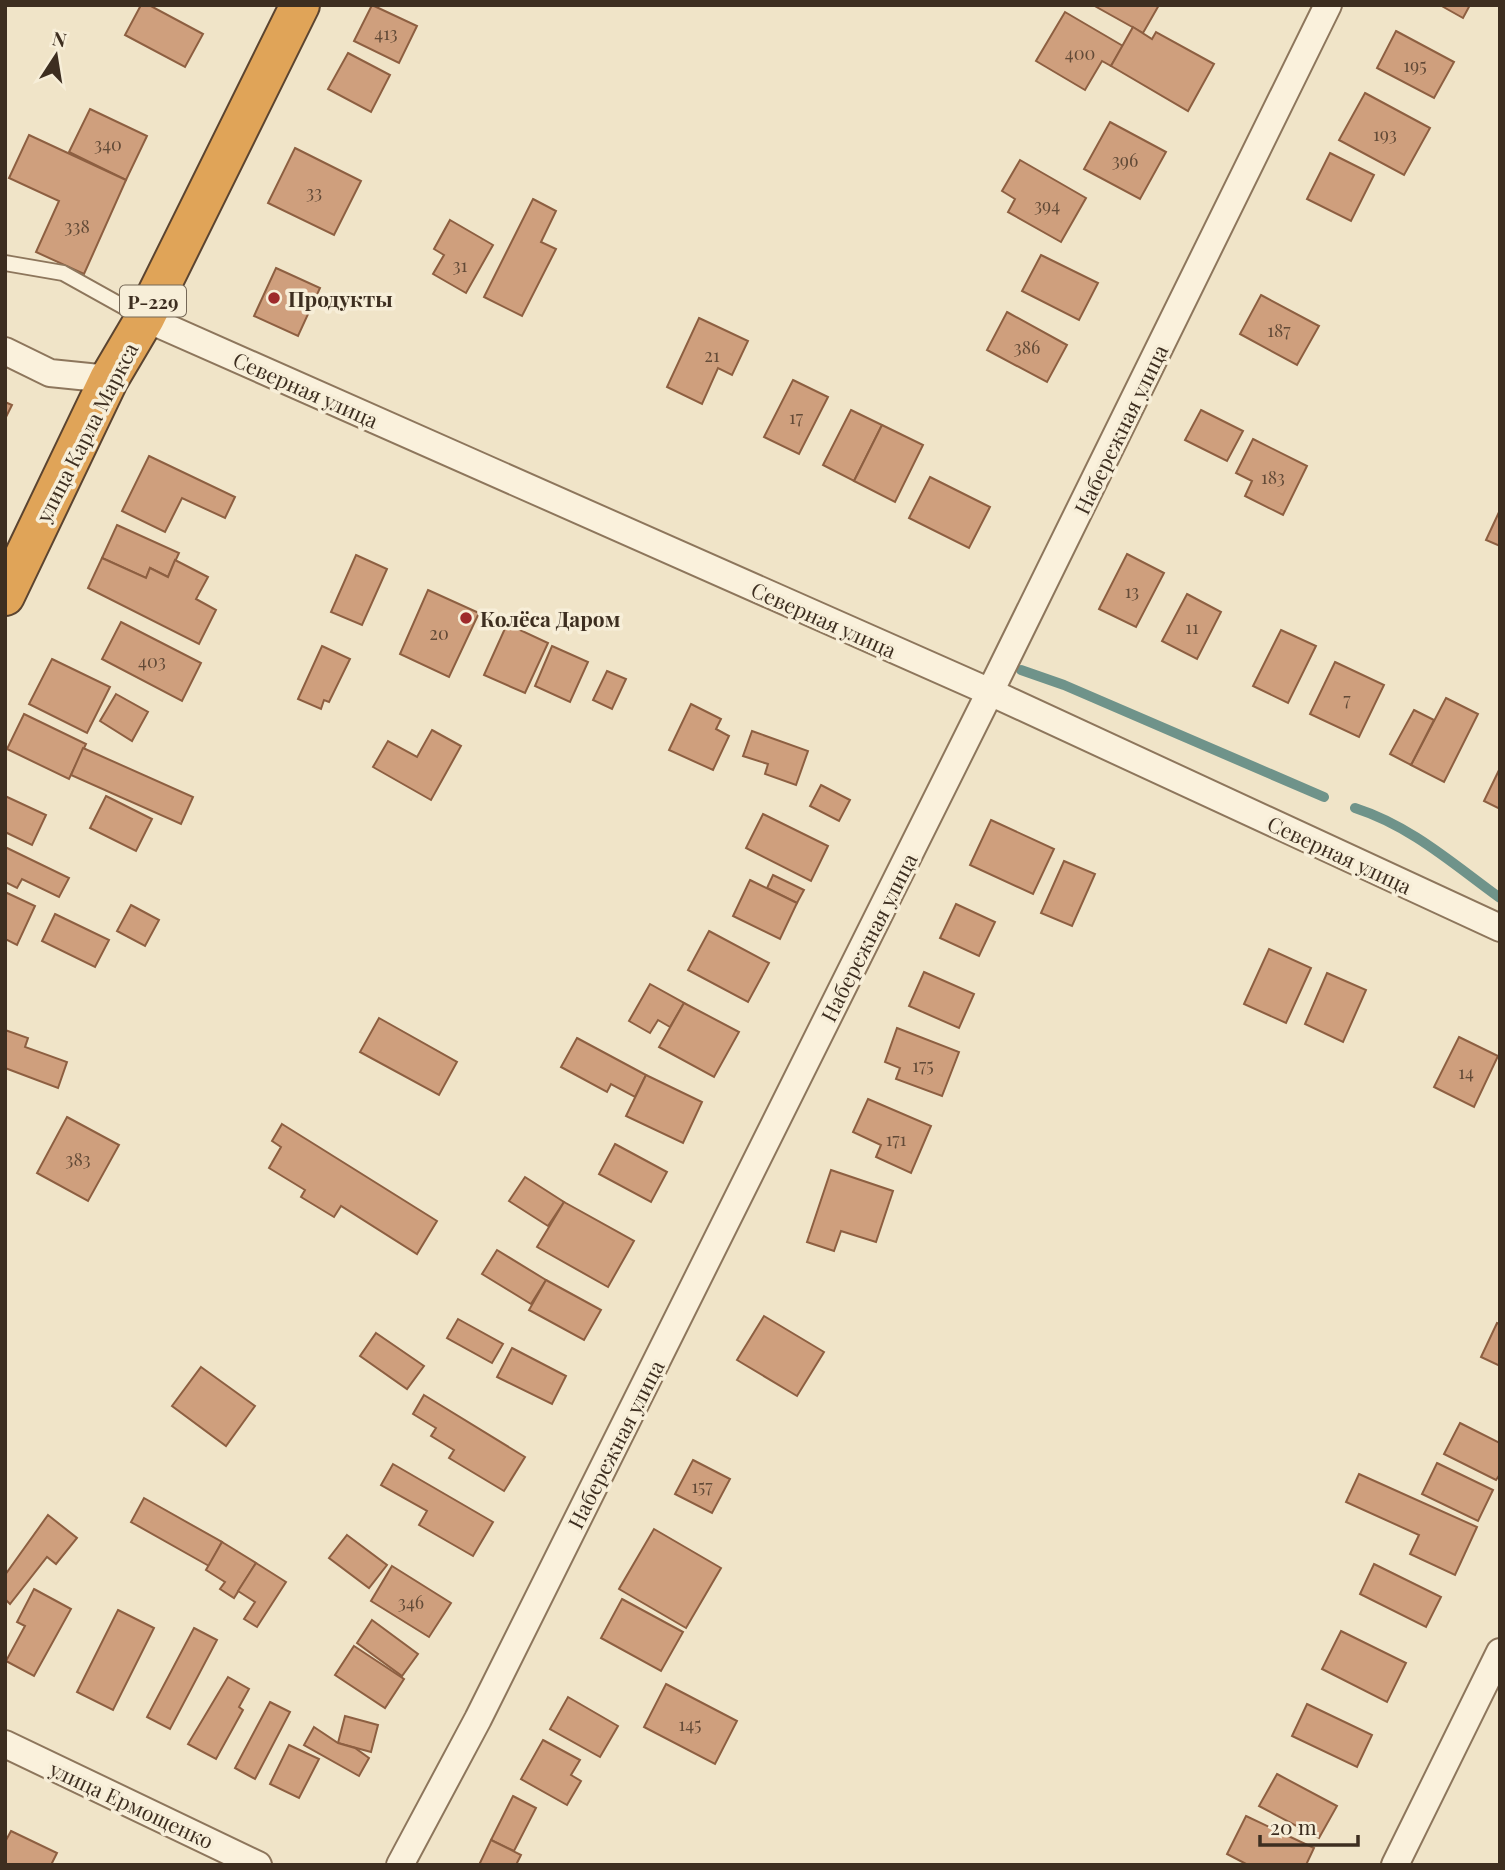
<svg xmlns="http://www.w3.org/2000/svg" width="1505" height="1870" font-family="'Playfair Display',serif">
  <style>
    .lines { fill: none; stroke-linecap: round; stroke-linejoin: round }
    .stream { stroke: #6f938a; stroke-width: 10 }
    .building { fill: #cf9f7d; stroke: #8d5f41; stroke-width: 2 }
    .lane-casing { stroke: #8d765c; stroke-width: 18 }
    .street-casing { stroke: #8d765c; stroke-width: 30 }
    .highway-casing { stroke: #5b4430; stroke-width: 42 }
    .lane { stroke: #faf1dc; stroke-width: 14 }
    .street { stroke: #faf1dc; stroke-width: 26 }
    .highway { stroke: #e0a458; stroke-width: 38 }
    .poi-dot { fill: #9e2a2b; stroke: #f7eed8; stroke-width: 2.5 }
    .labels { text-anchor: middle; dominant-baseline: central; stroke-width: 7; stroke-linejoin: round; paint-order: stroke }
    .number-label { font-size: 18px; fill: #624a37 }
    .shield { fill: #f7eed8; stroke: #756857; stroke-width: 2 }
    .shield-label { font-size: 19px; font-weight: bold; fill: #3d2e20 }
    .poi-label { font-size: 21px; font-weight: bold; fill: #3d2e20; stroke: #f7eed8; text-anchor: start }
    .street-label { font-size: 21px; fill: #3d2e20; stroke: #f7eed8 }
  </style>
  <rect width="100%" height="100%" fill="#f0e4c8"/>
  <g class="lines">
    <g class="stream">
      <polyline points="1021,670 1064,685 1324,797"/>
      <path d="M 1355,808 C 1411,826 1453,864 1500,898"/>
    </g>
  </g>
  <g class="building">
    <polygon points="141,5 149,5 203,34 185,67 125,35"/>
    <polygon points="372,5 417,26 399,63 354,41"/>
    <polygon points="1093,5 1159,5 1143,33"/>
    <polygon points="1440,5 1470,5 1463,18"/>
    <polygon points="1065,12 1123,46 1111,66 1102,61 1085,90 1036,61"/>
    <polygon points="1133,27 1152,39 1156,32 1214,64 1188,111 1111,66"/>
    <polygon points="1396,31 1454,62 1434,98 1377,68"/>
    <polygon points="348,53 390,75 371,112 328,89"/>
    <polygon points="1365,93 1430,128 1404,175 1339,140"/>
    <polygon points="90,109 147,136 126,180 69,152"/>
    <polygon points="1110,122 1166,152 1140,199 1084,169"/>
    <polygon points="29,135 126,180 84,274 36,252 59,201 9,178"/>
    <polygon points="295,148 361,181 334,235 268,203"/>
    <polygon points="1330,153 1374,175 1351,221 1307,199"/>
    <polygon points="1020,160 1086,198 1061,242 1008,212 1015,199 1002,191"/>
    <polygon points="533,199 556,211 541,242 556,249 522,316 484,297"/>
    <polygon points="450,220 493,245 466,293 433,274 444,255 434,249"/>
    <polygon points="1041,255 1098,283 1079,320 1022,291"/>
    <polygon points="276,268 320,288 298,336 254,316"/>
    <polygon points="1261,295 1319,326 1297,365 1240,334"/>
    <polygon points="1007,312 1067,345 1047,382 987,350"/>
    <polygon points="699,318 748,341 732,375 718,368 702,404 667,387"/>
    <polygon points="793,380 828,397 799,454 764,437"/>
    <polygon points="5,402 12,405 5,419"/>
    <polygon points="851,410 882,425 854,481 823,465"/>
    <polygon points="1201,410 1243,431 1227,461 1185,440"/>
    <polygon points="882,425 923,445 895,502 854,481"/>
    <polygon points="1253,439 1307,466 1283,515 1245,496 1252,481 1236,473"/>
    <polygon points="149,456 235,497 225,518 182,498 165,532 122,511"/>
    <polygon points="930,477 990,507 969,548 909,518"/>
    <polygon points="1500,510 1500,546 1486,540"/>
    <polygon points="117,525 179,553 168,577 150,568 146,578 102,558"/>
    <polygon points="1127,554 1164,573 1136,627 1099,609"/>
    <polygon points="356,555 387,569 362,625 331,612"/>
    <polygon points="102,558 146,578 150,568 168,577 175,560 208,577 196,599 216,610 199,644 88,588"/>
    <polygon points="428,590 479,613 449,677 400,654"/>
    <polygon points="1187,594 1221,612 1197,659 1162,641"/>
    <polygon points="121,622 201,663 182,701 102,659"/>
    <polygon points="507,624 548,643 525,693 484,675"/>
    <polygon points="1281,630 1316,646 1288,703 1253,686"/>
    <polygon points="322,646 350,659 329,702 324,700 321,709 298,699"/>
    <polygon points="552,646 588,662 570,702 535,686"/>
    <polygon points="52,659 110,687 87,733 29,704"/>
    <polygon points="1335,662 1384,685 1359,737 1310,714"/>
    <polygon points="607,671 626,679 612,709 593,700"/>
    <polygon points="116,694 148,712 132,741 100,721"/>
    <polygon points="1446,698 1478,714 1444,782 1411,765"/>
    <polygon points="691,704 721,719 716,729 729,736 713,770 669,750"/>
    <polygon points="1414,710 1434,720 1411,765 1390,754"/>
    <polygon points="24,714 86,744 69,779 7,749"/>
    <polygon points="432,730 461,746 431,800 373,767 388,741 417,757"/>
    <polygon points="752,731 808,751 796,785 765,774 768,764 743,756"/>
    <polygon points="83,748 193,797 181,824 71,775"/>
    <polygon points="1500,768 1500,809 1484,801"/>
    <polygon points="821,785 850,800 839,821 810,806"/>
    <polygon points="5,796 46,815 32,845 5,832"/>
    <polygon points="106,796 152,819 136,851 90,828"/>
    <polygon points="763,814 828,846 811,881 746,848"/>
    <polygon points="991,820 1054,849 1033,894 970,865"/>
    <polygon points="5,847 69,878 59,897 22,879 17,888 5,882"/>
    <polygon points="1064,861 1095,874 1072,926 1041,913"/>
    <polygon points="773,875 804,890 797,903 767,888"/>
    <polygon points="750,880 797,903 780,939 733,916"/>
    <polygon points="5,892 35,906 17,945 5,939"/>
    <polygon points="956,904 995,922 979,956 940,938"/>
    <polygon points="131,905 159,920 145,946 117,931"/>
    <polygon points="55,914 109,940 95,967 42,941"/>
    <polygon points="709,931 769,963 748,1002 688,970"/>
    <polygon points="1269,949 1311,968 1286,1023 1244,1004"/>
    <polygon points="924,972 974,994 959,1028 909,1006"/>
    <polygon points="1327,973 1366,990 1343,1042 1305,1024"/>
    <polygon points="650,984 684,1003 670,1027 658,1020 650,1033 629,1021"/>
    <polygon points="684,1003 739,1032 714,1077 659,1047"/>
    <polygon points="379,1018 457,1062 439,1095 360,1052"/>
    <polygon points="897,1028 959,1052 942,1096 896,1079 900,1068 885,1062"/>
    <polygon points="5,1030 28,1038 25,1047 67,1062 58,1088 5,1068"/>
    <polygon points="1459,1037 1498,1056 1474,1107 1434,1087"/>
    <polygon points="577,1038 646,1075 635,1097 611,1084 607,1092 561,1067"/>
    <polygon points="646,1075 702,1102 683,1143 626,1116"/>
    <polygon points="868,1099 931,1126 911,1173 876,1157 881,1145 853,1132"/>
    <polygon points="67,1117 119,1145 88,1201 37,1173"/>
    <polygon points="282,1124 437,1221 417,1254 341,1206 334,1217 301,1197 305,1190 269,1168 281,1147 272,1141"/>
    <polygon points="615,1144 667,1172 651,1202 599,1174"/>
    <polygon points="831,1170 893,1191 876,1242 841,1231 834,1251 807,1242"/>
    <polygon points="525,1177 564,1202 548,1226 509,1201"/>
    <polygon points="564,1202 634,1241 608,1287 537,1247"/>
    <polygon points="497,1250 546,1280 531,1304 482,1274"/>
    <polygon points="546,1280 601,1310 584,1340 529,1310"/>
    <polygon points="764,1316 824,1352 797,1396 737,1360"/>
    <polygon points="458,1319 503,1344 492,1363 447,1338"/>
    <polygon points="1497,1323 1500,1324 1500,1366 1481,1357"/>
    <polygon points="376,1333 424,1366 407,1389 360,1356"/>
    <polygon points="512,1348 566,1376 552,1404 497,1377"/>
    <polygon points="201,1367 255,1406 226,1446 172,1406"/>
    <polygon points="424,1395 525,1457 504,1491 449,1458 454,1450 431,1436 436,1428 413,1414"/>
    <polygon points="1460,1423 1500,1443 1500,1474 1496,1480 1444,1454"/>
    <polygon points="693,1460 730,1479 712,1513 675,1494"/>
    <polygon points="1437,1463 1493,1490 1478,1521 1422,1494"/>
    <polygon points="393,1464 493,1522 473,1556 419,1525 427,1511 381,1485"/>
    <polygon points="1359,1474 1477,1527 1455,1575 1410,1554 1419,1535 1346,1502"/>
    <polygon points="144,1498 222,1542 209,1566 131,1522"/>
    <polygon points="48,1515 77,1538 56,1564 47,1557 10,1604 5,1599 5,1575"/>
    <polygon points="654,1529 721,1568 686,1628 619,1589"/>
    <polygon points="347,1535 387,1565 369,1588 329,1558"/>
    <polygon points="222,1542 256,1563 234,1598 220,1589 225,1582 206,1570"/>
    <polygon points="256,1563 286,1582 257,1627 244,1619 255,1602 238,1591"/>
    <polygon points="1374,1564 1441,1597 1426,1627 1360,1594"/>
    <polygon points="392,1566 451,1603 429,1637 371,1601"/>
    <polygon points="34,1589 71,1609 34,1676 6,1661 25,1626 17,1622"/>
    <polygon points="622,1599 683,1632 661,1671 601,1638"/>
    <polygon points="118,1610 154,1628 113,1710 77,1692"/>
    <polygon points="372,1620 418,1654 402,1676 357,1643"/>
    <polygon points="194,1628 217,1640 170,1729 147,1717"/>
    <polygon points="1341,1631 1406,1663 1387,1702 1322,1669"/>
    <polygon points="354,1646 404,1679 385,1708 335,1675"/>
    <polygon points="228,1677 249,1689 239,1707 243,1710 216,1759 188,1744"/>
    <polygon points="666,1684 737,1721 715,1764 644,1727"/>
    <polygon points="568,1697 618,1726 600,1757 550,1729"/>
    <polygon points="270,1702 290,1712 255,1779 235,1768"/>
    <polygon points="1307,1704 1372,1735 1357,1767 1292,1736"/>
    <polygon points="345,1716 378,1725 371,1752 338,1743"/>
    <polygon points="314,1727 338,1743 355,1748 369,1758 359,1776 304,1745"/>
    <polygon points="543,1740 580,1760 571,1775 581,1781 567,1805 521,1779"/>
    <polygon points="289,1745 319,1759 299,1798 270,1784"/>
    <polygon points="1277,1774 1337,1806 1319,1838 1259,1806"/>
    <polygon points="513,1796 536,1808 514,1851 491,1840"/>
    <polygon points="1246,1816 1314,1848 1306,1865 1248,1865 1227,1854"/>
    <polygon points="11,1831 57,1853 51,1865 5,1865 5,1842"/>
    <polygon points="491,1840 521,1855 516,1865 479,1865"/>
  </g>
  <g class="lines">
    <defs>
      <polyline id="lane" points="5,263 63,273 142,317"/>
      <g id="street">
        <polyline points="145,318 990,692 1500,928"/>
        <polyline points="5,351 50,373 109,379"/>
        <polyline points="5,1744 258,1865"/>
        <polyline points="400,1865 478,1719 990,692 1328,5"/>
        <polyline points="1395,1865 1500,1652"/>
      </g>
      <polyline id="highway" points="5,596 109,379 145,318 300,5"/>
    </defs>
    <use href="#lane" class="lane-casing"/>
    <use href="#street" class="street-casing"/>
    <use href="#highway" class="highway-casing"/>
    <use href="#lane" class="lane"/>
    <use href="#street" class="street"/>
    <use href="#highway" class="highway"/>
  </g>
  <g class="poi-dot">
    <circle cx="274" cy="298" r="7"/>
    <circle cx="466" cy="618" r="7"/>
  </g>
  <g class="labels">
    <g class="number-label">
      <text x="386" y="33">413</text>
      <text x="1080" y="53">400</text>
      <text x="1415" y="65">195</text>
      <text x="1385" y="134">193</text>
      <text x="108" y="144">340</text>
      <text x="1125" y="160">396</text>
      <text x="314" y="192">33</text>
      <text x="1047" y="205">394</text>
      <text x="77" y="226">338</text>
      <text x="460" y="265">31</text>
      <text x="1279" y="330">187</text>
      <text x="1027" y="347">386</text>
      <text x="712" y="355">21</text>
      <text x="796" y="417">17</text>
      <text x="1273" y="477">183</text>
      <text x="1132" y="591">13</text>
      <text x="1192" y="627">11</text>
      <text x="439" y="633">20</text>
      <text x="152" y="661">403</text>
      <text x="1347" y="699">7</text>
      <text x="923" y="1065">175</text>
      <text x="1466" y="1072">14</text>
      <text x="896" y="1139">171</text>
      <text x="78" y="1159">383</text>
      <text x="702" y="1486">157</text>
      <text x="411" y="1602">346</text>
      <text x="690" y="1724">145</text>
    </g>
    <rect class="shield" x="120" y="285.5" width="66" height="31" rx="5"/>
    <g class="shield-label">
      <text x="153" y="301">Р-229</text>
    </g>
    <g class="poi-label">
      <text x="288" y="298">Продукты</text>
      <text x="480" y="618">Колёса Даром</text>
    </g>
    <g class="street-label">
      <text transform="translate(306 389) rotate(24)">Северная улица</text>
      <text transform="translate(1120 429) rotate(-64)">Набережная улица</text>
      <text transform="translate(86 432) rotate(-63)">улица Карла Маркса</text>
      <text transform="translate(824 619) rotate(24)">Северная улица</text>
      <text transform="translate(1340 854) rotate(25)">Северная улица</text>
      <text transform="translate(868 937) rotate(-63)">Набережная улица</text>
      <text transform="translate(615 1444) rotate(-63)">Набережная улица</text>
      <text transform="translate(132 1804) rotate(25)">улица Ермощенко</text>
    </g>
  </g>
  <rect width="1505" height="1870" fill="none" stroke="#3d2e20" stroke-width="14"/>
  <g transform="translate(56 56) rotate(12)" stroke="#f7eed8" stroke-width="5" paint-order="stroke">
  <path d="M0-5L12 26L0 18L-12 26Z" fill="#3d2e20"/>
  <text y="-10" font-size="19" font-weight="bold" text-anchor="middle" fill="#3d2e20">N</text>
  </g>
  <path d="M1260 1835v10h98v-10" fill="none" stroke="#3d2e20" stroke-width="3.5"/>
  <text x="1270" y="1835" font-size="21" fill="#3d2e20" stroke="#f7eed8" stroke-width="5" paint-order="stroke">20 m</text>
</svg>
